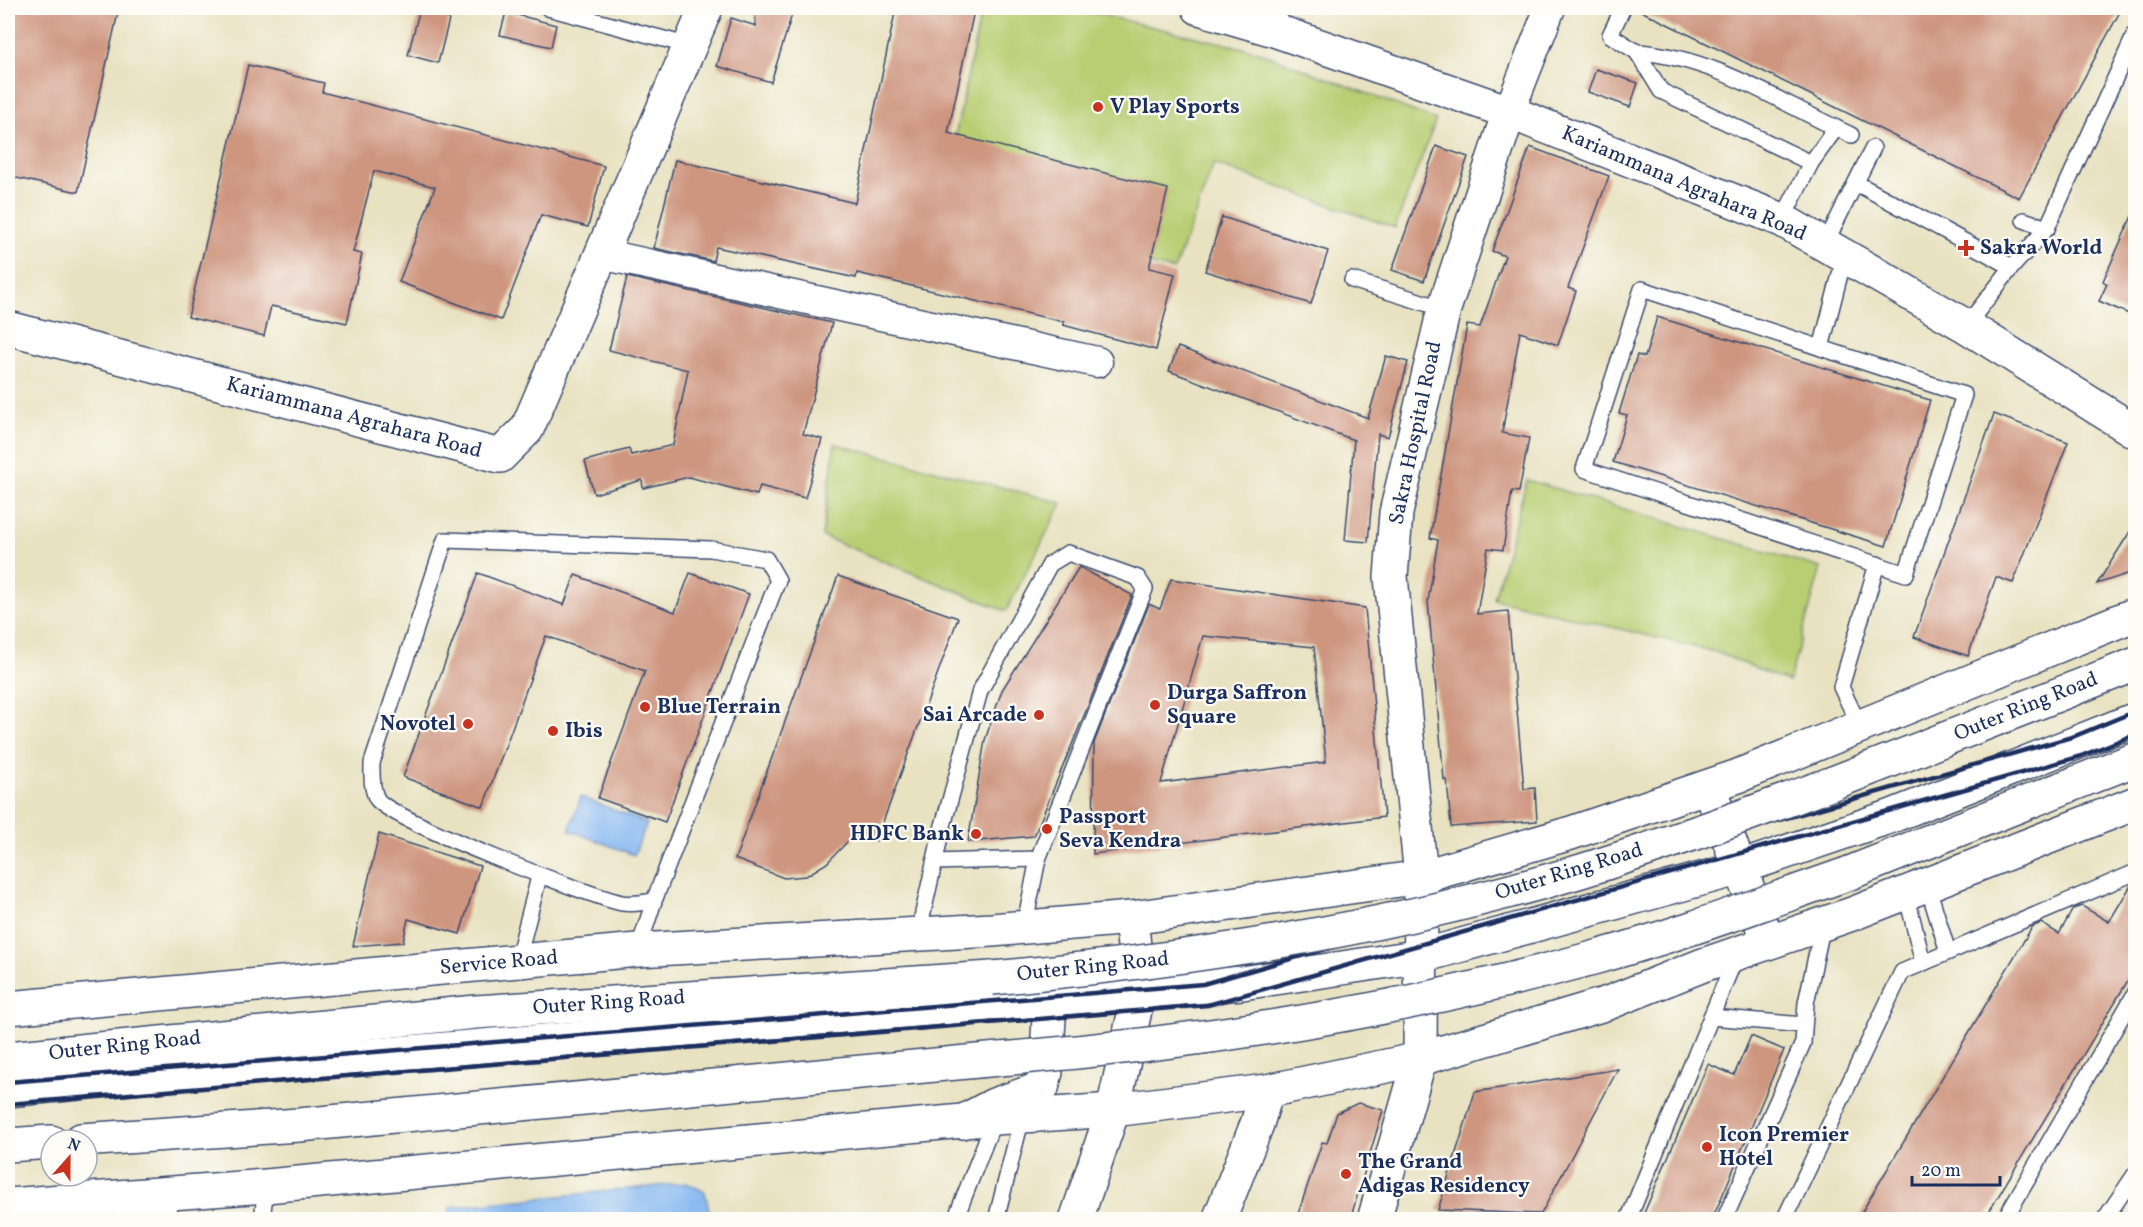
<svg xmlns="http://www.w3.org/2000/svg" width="2143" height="1227" font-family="Vollkorn,serif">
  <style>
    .green { fill: #b8ce72; stroke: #6a7e68; stroke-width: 1.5 }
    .water { fill: #83b6f0; stroke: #4f72a7; stroke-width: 1.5 }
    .building { fill: #ce957f; fill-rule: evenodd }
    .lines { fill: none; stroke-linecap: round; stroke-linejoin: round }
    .lane-casing { stroke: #3a4a6d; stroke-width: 18 }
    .street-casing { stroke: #3a4a6d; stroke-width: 33 }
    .secondary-casing { stroke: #3a4a6d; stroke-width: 36 }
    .highway-casing { stroke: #3a4a6d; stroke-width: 36 }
    .lane { stroke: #fff; stroke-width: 15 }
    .street { stroke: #fff; stroke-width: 30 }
    .secondary { stroke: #fff; stroke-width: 33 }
    .highway { stroke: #fff; stroke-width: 33 }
    .rail { stroke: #1b2f5e; stroke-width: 4.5 }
    .highway-bridge-casing { stroke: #3a4a6d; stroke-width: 36; stroke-linecap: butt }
    .highway-bridge { stroke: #fff; stroke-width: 33 }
    .poi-dot { fill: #c8321e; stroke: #fdfcf7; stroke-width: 2 }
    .labels { text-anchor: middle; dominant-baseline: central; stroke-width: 4.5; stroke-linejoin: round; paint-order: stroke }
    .poi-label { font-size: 21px; font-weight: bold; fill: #1b2f5e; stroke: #fdfcf7; text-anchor: start }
    .street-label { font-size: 21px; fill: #1b2f5e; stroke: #fdfcf7 }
  </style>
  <rect width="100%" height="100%" fill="#fdfcf7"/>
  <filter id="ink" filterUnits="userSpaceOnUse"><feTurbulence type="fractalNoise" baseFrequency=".0167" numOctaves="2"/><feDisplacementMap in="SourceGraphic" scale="12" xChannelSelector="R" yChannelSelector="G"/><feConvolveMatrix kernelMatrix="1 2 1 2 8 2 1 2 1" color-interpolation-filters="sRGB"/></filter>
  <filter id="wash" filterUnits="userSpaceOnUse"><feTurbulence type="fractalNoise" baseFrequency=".008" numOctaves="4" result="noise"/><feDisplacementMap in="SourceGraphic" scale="24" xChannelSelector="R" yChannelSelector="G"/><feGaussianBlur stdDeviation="1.35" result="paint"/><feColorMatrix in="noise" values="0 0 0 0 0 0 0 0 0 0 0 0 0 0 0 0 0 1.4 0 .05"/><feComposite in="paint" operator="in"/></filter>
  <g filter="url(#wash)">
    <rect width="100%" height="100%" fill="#e8e2c1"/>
    <g class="green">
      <polygon points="982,8 1072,8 1256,51 1436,120 1395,228 1214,164 1174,270 939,213"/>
      <polygon points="835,444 1062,503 1006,611 822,536"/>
      <polygon points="1527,480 1821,568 1789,682 1716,652 1494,599"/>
    </g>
    <g class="water">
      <polygon points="581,797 647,823 634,855 569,830"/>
      <polygon points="687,1183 705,1192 711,1219 447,1219 451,1207"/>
    </g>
    <g id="blocks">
      <g class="building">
        <polygon points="8,8 119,8 78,192 8,176"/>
        <polygon points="420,8 452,8 438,63 408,55"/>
        <polygon points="755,8 794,8 771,82 717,66 731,18 756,26"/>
        <polygon points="896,8 956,8 974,11 948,133 1168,189 1149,268 1175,274 1156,350 1063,325 1064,322 857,273 856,278 716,247 713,261 654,248 675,160 855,203"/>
        <polygon points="1635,8 2122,8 2019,198"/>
        <polygon points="506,12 556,25 551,47 500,35"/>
        <polygon points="248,65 324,83 322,92 604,166 588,227 541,215 501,320 399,282 435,187 374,171 353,252 362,254 347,323 271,306 264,336 188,317"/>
        <polygon points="1596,69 1638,83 1630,107 1588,92"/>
        <polygon points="1436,146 1468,157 1424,281 1392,270"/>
        <polygon points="1530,147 1609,176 1568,288 1576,291 1558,345 1520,332 1502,433 1529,438 1519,492 1512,491 1503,550 1488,548 1477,614 1508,611 1524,789 1535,788 1537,821 1451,827 1447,780 1444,780 1428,601 1438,540 1430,538 1467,325 1480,327 1505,256 1492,251"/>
        <polygon points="2136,207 2136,317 2099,301 2107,284 2103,281"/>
        <polygon points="1222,217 1328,251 1311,304 1205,271"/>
        <polygon points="627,277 832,323 803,434 822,439 805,498 760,486 757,495 689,477 643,488 642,480 594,494 585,461 629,449 631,455 673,445 688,370 609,350"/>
        <polygon points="1657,317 1930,400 1886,546 1613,462 1627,415 1619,413 1637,355 1645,357"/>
        <polygon points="1178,347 1368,418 1386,356 1408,362 1388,437 1378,434 1368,542 1345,540 1354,440 1169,371"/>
        <polygon points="1994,414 2068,442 2013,583 1996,577 1968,656 1914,637"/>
        <polygon points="2136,522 2136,571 2097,584"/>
        <polygon points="1079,567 1132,595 1090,701 1034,836 968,842 985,740 1002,690"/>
        <polygon points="478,573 564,605 575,575 675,612 690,573 749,594 665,822 598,798 645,671 546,636 483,807 403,777"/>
        <polygon points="838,576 958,618 876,841 862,833 847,842 827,863 806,876 784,878 735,859"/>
        <path d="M 1171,579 L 1365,608 L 1384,817 L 1093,854 L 1094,743 L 1149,604 L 1160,609 ZM 1203,636 L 1314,647 L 1326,762 L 1161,783 Z"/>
        <polygon points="379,834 480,866 460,934 408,919 403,942 353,946"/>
        <polygon points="2136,883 2136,967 1984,1220 1857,1220 2032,927 2041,923 2059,934 2073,909 2082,906 2109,922 2131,885"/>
        <polygon points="1751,1036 1784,1050 1712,1220 1641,1220 1708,1064 1734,1075"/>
        <polygon points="1618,1069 1541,1214 1438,1210 1475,1092"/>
        <polygon points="1358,1103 1383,1110 1350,1220 1296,1220 1322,1142 1327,1143 1337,1113"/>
      </g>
    </g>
  </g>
  <g filter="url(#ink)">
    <use href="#blocks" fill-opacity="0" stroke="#3a4a6d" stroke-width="1.5"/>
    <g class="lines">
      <defs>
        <g id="lane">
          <polyline points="548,8 690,46"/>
          <polyline points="1623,8 1610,35 1637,52 1661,91 1811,163"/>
          <polyline points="1274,30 1281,8"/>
          <path d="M 1637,52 C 1715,57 1782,104 1851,135"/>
          <polyline points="1856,183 2012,267"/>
          <polyline points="1782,220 1811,163 1836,128"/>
          <polyline points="2024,220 2047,228"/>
          <polyline points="1825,244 1873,148"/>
          <polyline points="1352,280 1444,309"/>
          <polygon points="1642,289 1964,395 1906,574 1584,469"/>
          <polyline points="1966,326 2012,267 2047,228 2136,32"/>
          <polyline points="1821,348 1845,255"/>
          <polyline points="1860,727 1841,687 1877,564"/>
          <polyline points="934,862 1038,859"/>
          <polyline points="1927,884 1948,952"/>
          <polyline points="1906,893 1923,963"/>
          <polyline points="918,935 941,833 980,691 1050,564 1068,553 1138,578 1145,589 1038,859 1024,928"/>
          <path d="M 638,950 L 654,901 L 778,580 L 766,559 L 711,549 L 445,540 L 372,763 C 372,774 371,789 377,799 C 390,820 589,896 622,903 C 631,905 644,902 654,901"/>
          <polyline points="517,962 539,877"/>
          <polyline points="1711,1017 1804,1025"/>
          <polyline points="167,1193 170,1220"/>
          <polyline points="262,1220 266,1186"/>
          <polyline points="955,1220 995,1118"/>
          <polyline points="996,1220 1022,1117"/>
          <polyline points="1628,1220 1736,956"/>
          <polyline points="1724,1220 1803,1043 1806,1003 1823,924"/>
          <polyline points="1784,1220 1902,972 2136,872"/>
          <polyline points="2004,1220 2136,992"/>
          <polyline points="2104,1220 2136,1173"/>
        </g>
        <g id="street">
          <polyline points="1509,112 1550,8"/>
          <polyline points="601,254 1097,362"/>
        </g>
        <g id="secondary">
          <polyline points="1199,8 1274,30 1509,112 1782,220 1966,326 2136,432"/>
          <polyline points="8,328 500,456 527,429 706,8"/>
          <polyline points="1712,796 1765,933"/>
          <polyline points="8,1008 638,950 992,930 1131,918 1421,877 1571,833 1738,776 2136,614"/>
          <polyline points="8,1205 266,1186 995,1118 1113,1110 1267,1091 1420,1059 1608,1003 1703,965 1852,914 2136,803"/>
          <polyline points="1076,1220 1113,1110 1139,992 1131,918"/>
          <polyline points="1219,1220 1257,1124 1267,1091"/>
          <polyline points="1374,1220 1420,1059 1421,877 1391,577 1396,513 1444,309 1509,112"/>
        </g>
        <g id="highway">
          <polyline points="1833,783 2136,664"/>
          <polyline points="1847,874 2136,759"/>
          <polyline points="8,1058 476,1012 992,978"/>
          <polyline points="8,1090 302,1061 1242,983 1422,956 1730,871 1892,816 2136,719"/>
          <polyline points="962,1122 994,1105 1042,1088 1046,1072 1050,1000"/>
          <polyline points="81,1140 299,1125 999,1059"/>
          <polyline points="8,1145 51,1142"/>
        </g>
      </defs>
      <use href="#lane" class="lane-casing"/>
      <use href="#street" class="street-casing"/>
      <use href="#secondary" class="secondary-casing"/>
      <use href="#highway" class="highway-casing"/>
      <use href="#lane" class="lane"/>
      <use href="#street" class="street"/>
      <use href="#secondary" class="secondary"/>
      <use href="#highway" class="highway"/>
      <g class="rail">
        <polyline points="8,1082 1203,984 2075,736 2136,711"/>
        <polyline points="8,1104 1208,1005 2081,756 2136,734"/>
      </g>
      <defs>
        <g id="highway-bridge">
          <path d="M 992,978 C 1191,960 1389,929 1581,871 C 1666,845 1750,814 1833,783"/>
          <path d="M 999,1059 C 1201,1043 1397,1012 1593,958 C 1679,935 1763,903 1847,874"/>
        </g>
      </defs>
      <use href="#highway-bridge" class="highway-bridge-casing"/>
      <use href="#highway-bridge" class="highway-bridge"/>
    </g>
  </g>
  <g class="poi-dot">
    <circle cx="1098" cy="107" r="6"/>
    <path d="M1963 239h6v6h6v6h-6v6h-6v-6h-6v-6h6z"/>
    <circle cx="1155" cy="705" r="6"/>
    <circle cx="645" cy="707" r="6"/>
    <circle cx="1039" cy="715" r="6"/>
    <circle cx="468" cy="724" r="6"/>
    <circle cx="553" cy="731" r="6"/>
    <circle cx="1047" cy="829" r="6"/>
    <circle cx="976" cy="834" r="6"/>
    <circle cx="1707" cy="1147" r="6"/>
    <circle cx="1346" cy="1174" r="6"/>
  </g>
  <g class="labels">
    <g class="poi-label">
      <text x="1110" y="107">V Play Sports</text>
      <text x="1980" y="248">Sakra World</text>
      <text x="1167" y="693">Durga Saffron<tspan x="1167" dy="24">Square</tspan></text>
      <text x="657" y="707">Blue Terrain</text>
      <text x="1027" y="715" text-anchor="end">Sai Arcade</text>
      <text x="456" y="724" text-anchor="end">Novotel</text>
      <text x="565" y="731">Ibis</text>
      <text x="1059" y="817">Passport<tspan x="1059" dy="24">Seva Kendra</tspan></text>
      <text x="964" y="834" text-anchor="end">HDFC Bank</text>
      <text x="1719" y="1135">Icon Premier<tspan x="1719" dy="24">Hotel</tspan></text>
      <text x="1358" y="1162">The Grand<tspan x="1358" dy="24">Adigas Residency</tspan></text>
    </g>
    <g class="street-label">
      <text transform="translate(1684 184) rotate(23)">Kariammana Agrahara Road</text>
      <text transform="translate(354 418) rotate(15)">Kariammana Agrahara Road</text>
      <text transform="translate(1416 433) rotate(-78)">Sakra Hospital Road</text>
      <text transform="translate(2026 707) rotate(-22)">Outer Ring Road</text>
      <text transform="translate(1569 872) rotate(-17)">Outer Ring Road</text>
      <text transform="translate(499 963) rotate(-5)">Service Road</text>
      <text transform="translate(1093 967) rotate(-6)">Outer Ring Road</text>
      <text transform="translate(609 1003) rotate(-4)">Outer Ring Road</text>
      <text transform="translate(125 1046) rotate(-6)">Outer Ring Road</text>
    </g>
  </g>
  <rect width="2143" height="1227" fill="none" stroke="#fdfcf7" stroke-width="30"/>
  <g transform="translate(69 1158) rotate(21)"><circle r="28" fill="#fdfcf7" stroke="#a3aaba" stroke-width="1.5"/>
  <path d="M0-4.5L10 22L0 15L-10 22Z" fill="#c8321e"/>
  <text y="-9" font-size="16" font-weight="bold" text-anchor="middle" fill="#1b2f5e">N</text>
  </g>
  <path d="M1912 1176v9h88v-9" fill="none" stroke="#1b2f5e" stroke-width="3"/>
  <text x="1921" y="1176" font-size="18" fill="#1b2f5e" stroke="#fdfcf7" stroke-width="4.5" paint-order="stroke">20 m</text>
</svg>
